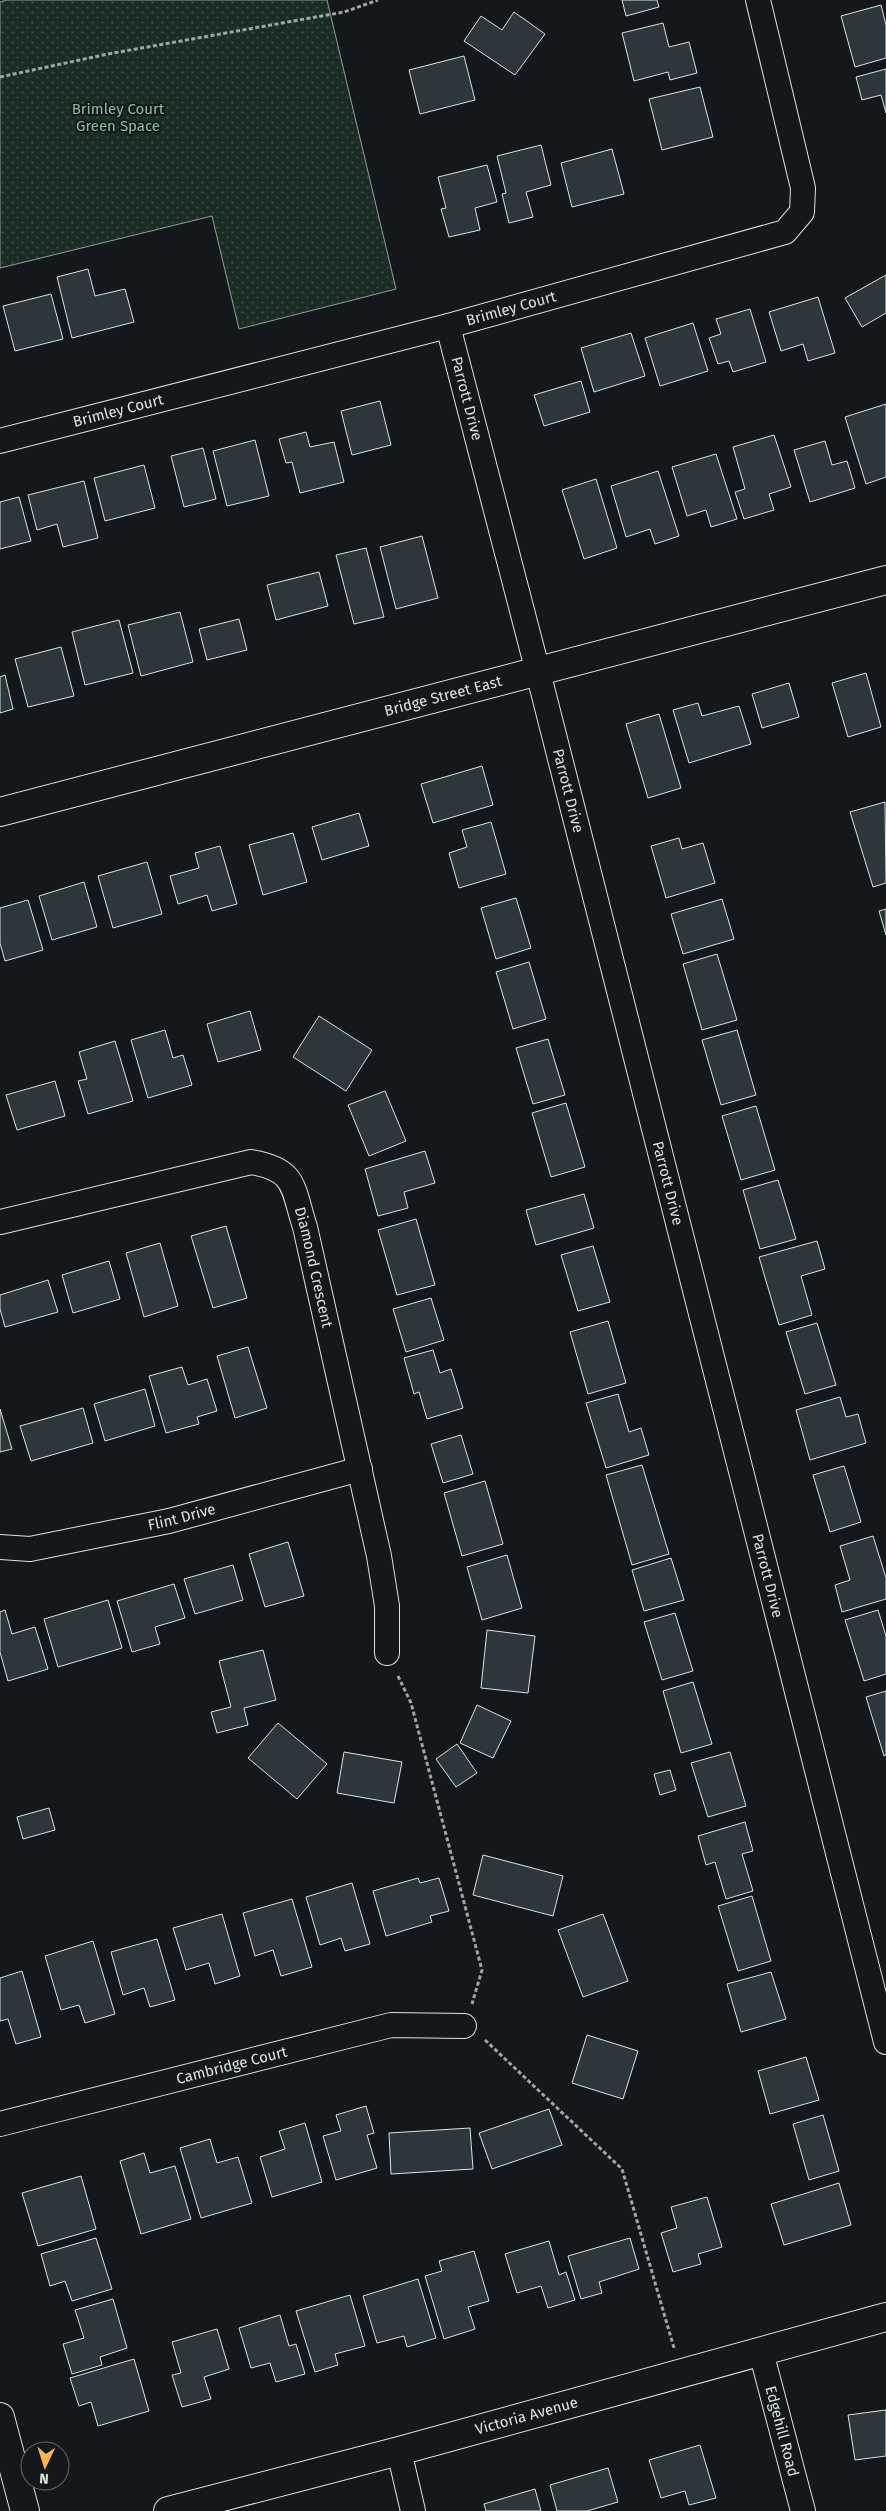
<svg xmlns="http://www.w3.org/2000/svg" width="886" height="2511" font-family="'Fira Sans',sans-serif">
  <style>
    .grass { fill: url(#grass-dots); stroke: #939e99 }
    .building { fill: #2c363c; stroke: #d8e6dc }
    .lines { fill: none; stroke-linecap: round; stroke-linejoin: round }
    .minor-casing { stroke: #d8e6dc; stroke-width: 26 }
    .tertiary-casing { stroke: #d8e6dc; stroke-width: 30 }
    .path { stroke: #9da8a2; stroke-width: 3; stroke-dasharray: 4 2.5; stroke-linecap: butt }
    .minor { stroke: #14181c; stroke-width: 24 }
    .tertiary { stroke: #14181c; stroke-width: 28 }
    .labels { text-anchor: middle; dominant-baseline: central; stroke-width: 4; stroke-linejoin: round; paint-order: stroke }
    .park-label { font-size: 15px; fill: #8ac095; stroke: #14181c }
    .street-label { font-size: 15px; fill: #d8e6dc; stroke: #14181c }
  </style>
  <defs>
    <pattern id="grass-dots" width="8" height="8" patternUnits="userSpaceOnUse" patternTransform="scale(1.25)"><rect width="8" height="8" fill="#1a2d24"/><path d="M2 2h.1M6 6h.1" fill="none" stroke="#3b4b43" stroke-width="1.8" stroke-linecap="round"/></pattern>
  </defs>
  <rect width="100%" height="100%" fill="#14181c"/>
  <polygon class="grass" points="7,0 327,0 396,289 239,329 212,216 0,268 0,2"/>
  <g class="building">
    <polygon points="622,0 657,0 659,7 626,16"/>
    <polygon points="881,5 886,25 886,58 855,67 841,16"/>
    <polygon points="514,12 545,34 515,75 464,41 481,16 502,30"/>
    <polygon points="663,23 669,47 689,42 697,73 670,80 668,72 634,81 622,33"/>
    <polygon points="464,56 475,100 420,114 409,70"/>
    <polygon points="886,69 886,113 881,95 862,100 856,77"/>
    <polygon points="700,87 713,137 662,150 649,99"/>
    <polygon points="541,145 551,185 526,192 533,217 509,223 502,194 506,193 497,156"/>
    <polygon points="612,149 624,194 572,207 561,163"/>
    <polygon points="487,165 497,202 475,208 480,230 449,237 441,209 446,208 438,177"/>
    <polygon points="88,269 95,296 125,289 134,322 72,338 57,277"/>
    <polygon points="886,275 886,313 862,327 845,298"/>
    <polygon points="51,294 63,339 15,351 3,306"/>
    <polygon points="818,297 835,353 808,361 803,344 781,351 769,312"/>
    <polygon points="750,309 766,362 733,372 729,361 718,364 709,338 721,334 716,319"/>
    <polygon points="693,323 708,371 660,386 645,338"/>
    <polygon points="631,333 645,376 594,392 581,348"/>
    <polygon points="581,381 590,412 544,426 534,395"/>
    <polygon points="380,401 391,445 352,455 341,411"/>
    <polygon points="886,404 886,477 866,484 845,417"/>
    <polygon points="306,432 310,447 334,442 344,482 300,493 292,462 286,463 279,439"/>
    <polygon points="774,435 791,487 769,494 774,510 744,519 735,492 745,489 733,447"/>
    <polygon points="255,440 269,496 227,506 213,451"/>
    <polygon points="825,441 832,465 847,461 855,488 810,502 794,450"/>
    <polygon points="203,448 216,499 184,507 171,456"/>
    <polygon points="716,454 737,519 711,527 706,510 687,516 672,467"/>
    <polygon points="144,465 155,508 105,521 94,478"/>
    <polygon points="658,471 679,536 655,544 650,529 626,537 611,486"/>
    <polygon points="596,479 617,548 584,559 562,490"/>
    <polygon points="84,481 98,538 63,547 57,524 37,530 28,495"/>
    <polygon points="19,497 31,541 0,549 0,502"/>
    <polygon points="422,536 438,598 396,609 380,547"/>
    <polygon points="366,548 384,617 354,624 336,555"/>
    <polygon points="319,572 328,606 276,620 267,585"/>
    <polygon points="180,612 193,662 141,676 128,625"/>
    <polygon points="239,619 247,650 207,660 199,629"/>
    <polygon points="119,620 133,673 85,685 72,632"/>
    <polygon points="61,647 74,696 28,707 15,659"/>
    <polygon points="866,673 881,727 848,737 832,683"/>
    <polygon points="5,675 13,709 0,713 0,677"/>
    <polygon points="789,683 799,717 762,728 752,694"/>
    <polygon points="698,703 702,716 739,706 751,744 689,763 673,710"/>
    <polygon points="659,714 681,788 648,798 626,724"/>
    <polygon points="482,766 493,805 433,823 421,784"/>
    <polygon points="885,802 886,883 873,887 850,812"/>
    <polygon points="359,813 369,846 322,860 312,827"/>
    <polygon points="491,822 506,874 459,888 449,853 467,847 462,830"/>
    <polygon points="293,833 307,882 263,895 249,845"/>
    <polygon points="679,838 682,849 703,843 715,883 666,898 651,846"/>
    <polygon points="220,846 237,904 212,911 207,895 178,904 170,876 199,868 195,853"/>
    <polygon points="147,862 162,914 113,928 98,876"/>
    <polygon points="84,882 97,927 52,940 39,896"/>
    <polygon points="516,898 531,948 496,959 481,908"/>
    <polygon points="722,899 734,939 683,954 671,914"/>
    <polygon points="28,900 43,950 5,961 0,943 0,908"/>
    <polygon points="886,909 886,935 879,911"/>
    <polygon points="717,954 737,1020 702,1030 683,964"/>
    <polygon points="529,962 546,1019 513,1029 496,972"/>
    <polygon points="250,1011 261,1050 218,1062 207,1024"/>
    <polygon points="319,1016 372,1050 346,1091 293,1057"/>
    <polygon points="165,1030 173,1058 183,1055 192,1085 148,1098 131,1040"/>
    <polygon points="737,1030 756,1095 721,1105 702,1040"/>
    <polygon points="548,1039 565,1095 533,1104 516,1048"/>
    <polygon points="115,1041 133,1101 88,1114 78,1081 87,1079 79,1052"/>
    <polygon points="55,1081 65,1116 17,1130 6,1095"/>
    <polygon points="385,1091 406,1141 369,1156 348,1105"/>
    <polygon points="566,1103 585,1167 551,1177 532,1113"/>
    <polygon points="756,1106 775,1170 741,1180 722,1116"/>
    <polygon points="425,1151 435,1183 404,1192 408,1208 378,1216 365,1169"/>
    <polygon points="778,1180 796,1239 760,1249 743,1190"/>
    <polygon points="584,1194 594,1228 536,1245 526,1210"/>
    <polygon points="416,1219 435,1285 397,1295 378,1230"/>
    <polygon points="226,1226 247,1298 213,1308 191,1236"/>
    <polygon points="817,1241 825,1269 801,1276 812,1315 779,1325 759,1257"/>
    <polygon points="160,1243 178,1306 144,1317 126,1253"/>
    <polygon points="593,1246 610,1302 578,1311 561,1255"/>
    <polygon points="109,1261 120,1299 73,1313 62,1275"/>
    <polygon points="48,1280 58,1312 5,1327 0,1309 0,1295"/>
    <polygon points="431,1298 444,1340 406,1352 393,1309"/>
    <polygon points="608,1321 626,1383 588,1394 570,1332"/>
    <polygon points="817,1323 836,1385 805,1394 786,1332"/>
    <polygon points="248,1347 267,1408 235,1418 217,1356"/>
    <polygon points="433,1350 440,1373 451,1369 463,1408 427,1419 419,1392 414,1394 404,1358"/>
    <polygon points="182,1367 188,1385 207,1379 217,1411 197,1417 199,1424 166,1433 149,1376"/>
    <polygon points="145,1389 155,1426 105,1441 94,1404"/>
    <polygon points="618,1394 629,1432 641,1428 649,1455 606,1468 586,1403"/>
    <polygon points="840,1397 846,1417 858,1414 866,1443 810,1460 796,1410"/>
    <polygon points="83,1408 93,1443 31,1461 20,1426"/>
    <polygon points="0,1409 12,1449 0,1452"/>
    <polygon points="461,1435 473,1474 443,1483 431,1444"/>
    <polygon points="642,1465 669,1554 632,1565 606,1475"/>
    <polygon points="844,1466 861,1522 830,1532 813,1475"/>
    <polygon points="485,1481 503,1544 462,1556 444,1493"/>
    <polygon points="873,1536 886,1578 886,1599 842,1612 835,1585 850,1580 840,1546"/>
    <polygon points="288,1542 304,1596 265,1607 249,1554"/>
    <polygon points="507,1555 522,1608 482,1620 467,1567"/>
    <polygon points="671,1558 684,1600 644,1611 632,1570"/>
    <polygon points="233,1565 243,1600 195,1614 184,1579"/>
    <polygon points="174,1584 185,1618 155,1627 160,1644 132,1652 117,1601"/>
    <polygon points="108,1600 122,1648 58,1667 44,1619"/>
    <polygon points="5,1610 12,1634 35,1627 48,1669 8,1681 0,1652 0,1612"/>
    <polygon points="878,1610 886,1636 886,1674 864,1681 845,1620"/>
    <polygon points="675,1613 693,1671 662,1680 644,1622"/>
    <polygon points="487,1630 535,1636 528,1693 481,1688"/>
    <polygon points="263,1650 276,1700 244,1708 248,1725 217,1733 211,1712 231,1707 219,1661"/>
    <polygon points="693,1682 712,1744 681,1753 663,1691"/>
    <polygon points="886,1691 886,1755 884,1756 866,1697"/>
    <polygon points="477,1705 511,1721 493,1758 460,1743"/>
    <polygon points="278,1723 327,1764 297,1799 248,1758"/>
    <polygon points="457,1744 477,1773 456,1787 436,1759"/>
    <polygon points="344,1752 402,1762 394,1803 337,1793"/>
    <polygon points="730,1752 746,1806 708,1817 691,1763"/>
    <polygon points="670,1770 676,1790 660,1795 654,1774"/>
    <polygon points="49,1808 55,1830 23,1839 17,1817"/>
    <polygon points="745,1822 753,1851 742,1854 753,1891 726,1899 715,1862 706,1865 698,1836"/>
    <polygon points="483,1855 563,1876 553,1916 473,1895"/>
    <polygon points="418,1878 420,1883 439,1878 449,1911 430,1916 432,1922 386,1936 373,1891"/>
    <polygon points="352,1883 370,1944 345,1951 341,1938 320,1945 306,1897"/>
    <polygon points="752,1896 771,1961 738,1971 718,1906"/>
    <polygon points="292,1899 312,1967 281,1976 273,1950 255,1956 243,1913"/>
    <polygon points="222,1914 240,1976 215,1984 209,1963 186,1970 173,1928"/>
    <polygon points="603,1914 628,1981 583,1997 558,1930"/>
    <polygon points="157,1939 175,2000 150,2007 144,1988 123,1995 111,1952"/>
    <polygon points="93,1941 115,2014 85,2023 79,2005 61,2010 45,1956"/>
    <polygon points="22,1971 41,2037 16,2044 8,2019 0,2021 0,1978"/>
    <polygon points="771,1972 786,2019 741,2032 727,1984"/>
    <polygon points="587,2035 638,2051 623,2099 572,2083"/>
    <polygon points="806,2057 819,2100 770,2114 758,2071"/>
    <polygon points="366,2106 374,2133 367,2135 377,2168 336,2180 323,2136 341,2131 336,2115"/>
    <polygon points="549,2109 562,2145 492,2169 479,2133"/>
    <polygon points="823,2115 839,2171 809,2180 793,2124"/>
    <polygon points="305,2123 322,2182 272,2197 260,2157 285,2149 279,2131"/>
    <polygon points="470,2128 473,2169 391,2174 389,2133"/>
    <polygon points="210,2139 217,2163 238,2157 252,2203 201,2218 180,2148"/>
    <polygon points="144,2153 150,2173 175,2166 191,2219 141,2234 120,2161"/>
    <polygon points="81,2176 96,2229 38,2246 22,2193"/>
    <polygon points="839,2183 851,2225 784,2245 771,2204"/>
    <polygon points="707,2197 722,2247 698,2254 701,2264 673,2272 661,2233 677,2228 671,2207"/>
    <polygon points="96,2238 112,2289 72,2301 65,2281 50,2286 41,2254"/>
    <polygon points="630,2238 639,2269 599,2282 602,2293 581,2299 568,2256"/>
    <polygon points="549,2241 559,2275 566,2272 575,2300 548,2308 541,2286 517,2293 505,2254"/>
    <polygon points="474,2251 489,2301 468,2307 475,2329 444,2339 425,2276 442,2271 439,2261"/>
    <polygon points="418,2279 436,2338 407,2347 404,2336 377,2343 363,2296"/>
    <polygon points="350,2295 365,2346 335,2354 338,2365 315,2372 296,2311"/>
    <polygon points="113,2299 127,2348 100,2357 102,2365 72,2374 63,2344 84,2338 75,2310"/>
    <polygon points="280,2315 289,2346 296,2344 305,2374 276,2382 270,2363 251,2368 239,2328"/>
    <polygon points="217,2329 229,2369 204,2377 211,2399 182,2407 172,2375 181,2373 172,2342"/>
    <polygon points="134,2359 149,2411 98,2426 91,2402 79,2406 70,2378"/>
    <polygon points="886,2410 886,2456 855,2460 848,2415"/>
    <polygon points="700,2445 716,2498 689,2505 685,2491 661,2498 649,2460"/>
    <polygon points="608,2468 618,2502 587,2511 557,2511 550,2485"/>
    <polygon points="535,2489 541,2511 486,2511 484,2504"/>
  </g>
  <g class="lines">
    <defs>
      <g id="minor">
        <path id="s1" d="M 448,326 L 538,672 L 886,2042"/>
        <path id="s2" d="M 0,441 L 448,326 L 785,232 L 802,212 L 803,188 L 758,0"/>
        <path id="s3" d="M 0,1222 L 251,1162 C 297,1170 292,1187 305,1227 L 379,1556 L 387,1606 L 387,1653"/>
        <path id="s4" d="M 0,1547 L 30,1549 L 169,1521 L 360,1469"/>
        <path id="s5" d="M 0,2124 L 391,2025 L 464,2026"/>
        <path id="s6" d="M 761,2352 L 803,2511"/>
        <polyline points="399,2451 413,2511"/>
      </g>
      <g id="tertiary">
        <path id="s7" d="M 0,812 L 886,580"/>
        <polyline points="0,2417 25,2511"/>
        <path id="s8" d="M 168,2511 L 399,2451 L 886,2317"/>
      </g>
    </defs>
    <use href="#minor" class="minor-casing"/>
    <use href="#tertiary" class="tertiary-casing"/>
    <g class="path">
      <polyline points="0,77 108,54 344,12 378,0"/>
      <polyline points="398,1676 411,1703 482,1970 472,2004"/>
      <polyline points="485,2040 622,2169 674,2348"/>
    </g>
    <use href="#minor" class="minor"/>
    <use href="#tertiary" class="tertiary"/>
  </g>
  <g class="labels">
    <g class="park-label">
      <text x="118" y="109">Brimley Court<tspan x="118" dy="17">Green Space</tspan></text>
    </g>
    <g class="street-label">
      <text stroke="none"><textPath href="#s2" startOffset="528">Brimley Court</textPath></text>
      <text stroke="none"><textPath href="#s1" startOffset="75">Parrott Drive</textPath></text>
      <text stroke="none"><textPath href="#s2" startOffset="122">Brimley Court</textPath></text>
      <text stroke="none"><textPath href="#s7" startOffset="458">Bridge Street East</textPath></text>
      <text stroke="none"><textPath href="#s1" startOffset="480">Parrott Drive</textPath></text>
      <text stroke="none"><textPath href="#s1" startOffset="885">Parrott Drive</textPath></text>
      <text stroke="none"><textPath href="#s3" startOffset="392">Diamond Crescent</textPath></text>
      <text stroke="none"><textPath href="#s4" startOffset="185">Flint Drive</textPath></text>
      <text stroke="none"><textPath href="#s1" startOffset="1290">Parrott Drive</textPath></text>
      <text stroke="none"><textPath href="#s5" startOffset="239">Cambridge Court</textPath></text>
      <text stroke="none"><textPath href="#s8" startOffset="371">Victoria Avenue</textPath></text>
      <text stroke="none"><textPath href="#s6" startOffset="82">Edgehill Road</textPath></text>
    </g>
  </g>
  <g transform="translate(45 2466) rotate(184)"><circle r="24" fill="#14181c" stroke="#626a69"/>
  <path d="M0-4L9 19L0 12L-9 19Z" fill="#ffb74d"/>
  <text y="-8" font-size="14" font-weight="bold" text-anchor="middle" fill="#d8e6dc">N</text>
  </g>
</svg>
